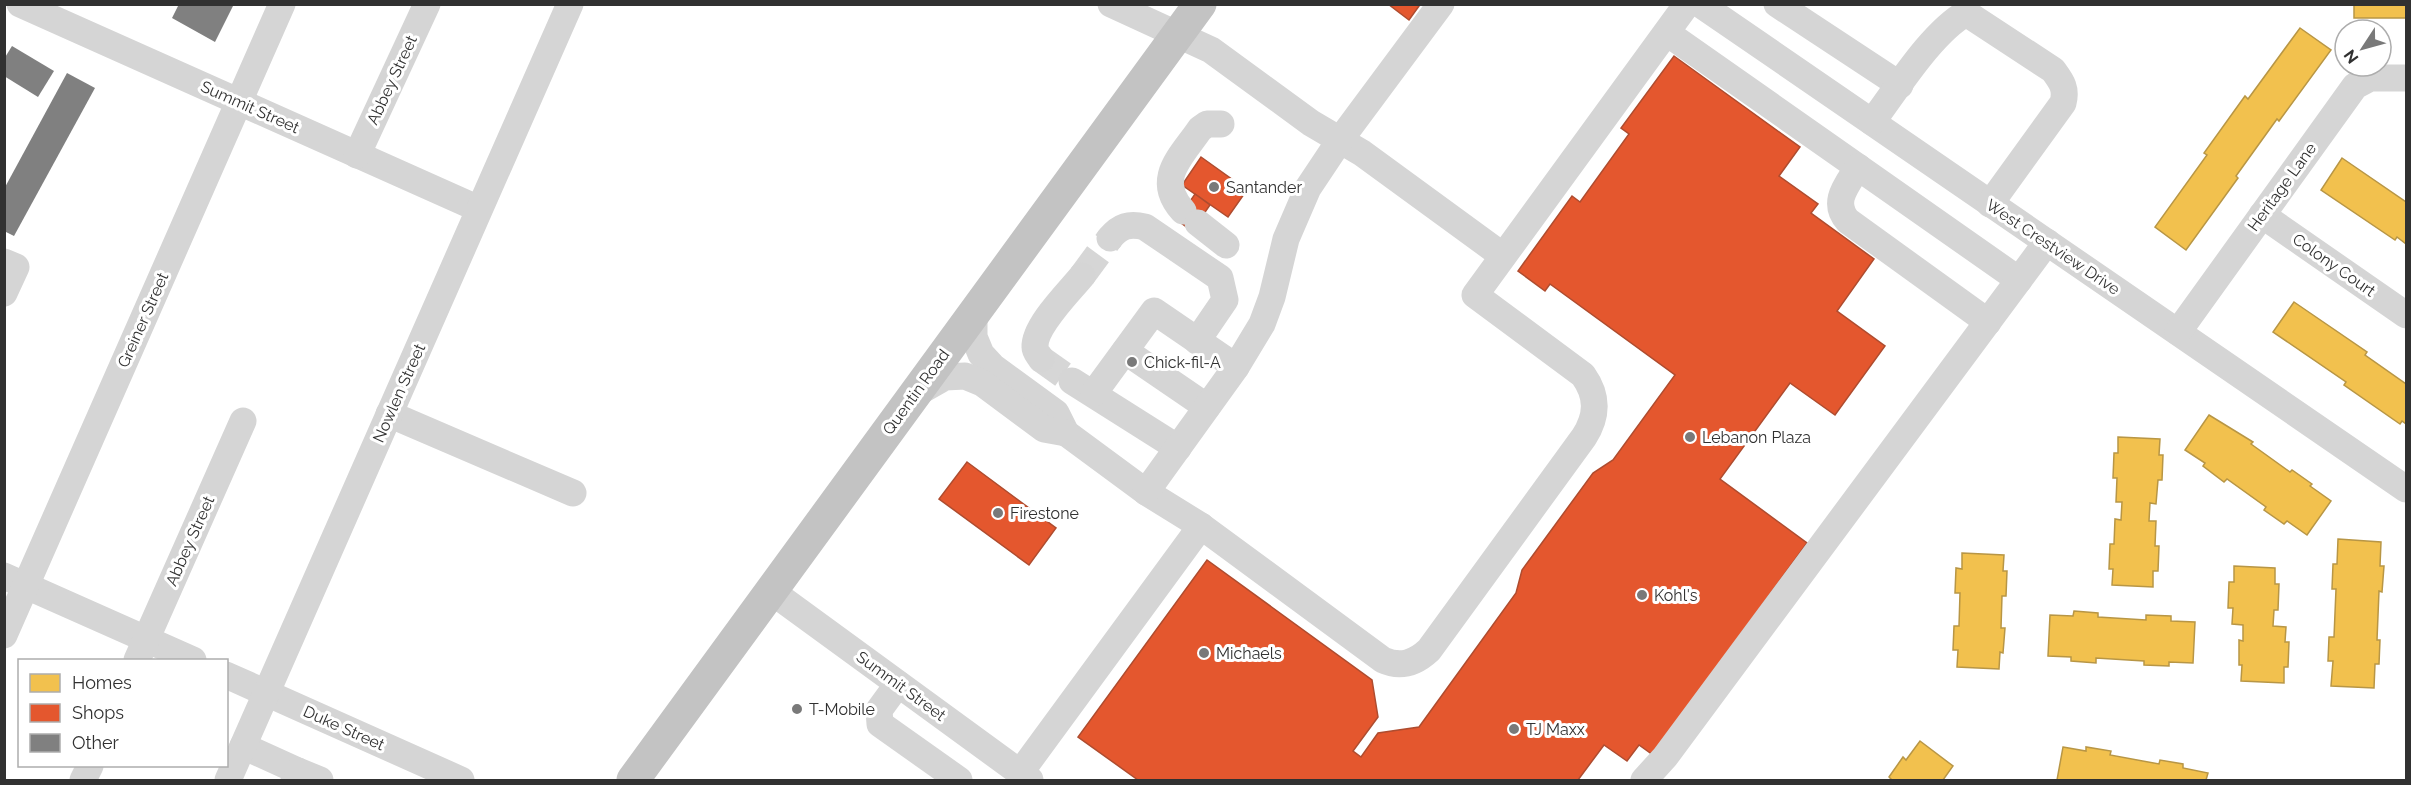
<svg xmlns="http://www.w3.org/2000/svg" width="2411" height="785" font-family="Raleway,sans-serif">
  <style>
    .homes { fill: #f2c14e; stroke: #b89645; stroke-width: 1.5 }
    .shops { fill: #e4572e; stroke: #ae4c2f; stroke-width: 1.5 }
    .building { fill: #808080 }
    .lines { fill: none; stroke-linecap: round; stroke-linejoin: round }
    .minor-tunnel { stroke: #d6d6d6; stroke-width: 27; stroke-dasharray: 27 14; stroke-linecap: butt }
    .minor { stroke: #d5d5d5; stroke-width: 27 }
    .highway { stroke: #c3c3c3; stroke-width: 33 }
    .poi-dot { fill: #797979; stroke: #fff; stroke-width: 2 }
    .labels { text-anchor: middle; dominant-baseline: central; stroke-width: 6; stroke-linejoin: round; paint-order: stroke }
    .street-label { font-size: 16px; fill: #313131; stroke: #fff }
    .poi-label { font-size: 16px; fill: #313131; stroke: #fff; text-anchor: start }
  </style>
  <rect width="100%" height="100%" fill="#fff"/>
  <g class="homes">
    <rect x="2354" y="4" width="52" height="14"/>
    <polygon points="2300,28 2331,50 2279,121 2277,119 2236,176 2238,178 2186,250 2155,227 2207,155 2204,153 2245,96 2248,99"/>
    <polygon points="2342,158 2406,202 2406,244 2397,237 2395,240 2321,190"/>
    <polygon points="2294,302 2367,352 2365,355 2406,384 2406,424 2402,421 2400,424 2344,385 2346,382 2273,332"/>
    <polygon points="2209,415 2253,442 2251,444 2290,472 2292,470 2312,484 2310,486 2331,501 2307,535 2287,521 2284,524 2264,510 2266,507 2227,479 2224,482 2203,466 2205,463 2185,450"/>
    <polygon points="2118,437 2160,439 2159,455 2163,455 2162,480 2158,480 2156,504 2150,503 2149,521 2156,521 2155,546 2159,546 2158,571 2153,571 2153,587 2112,585 2113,569 2109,569 2110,544 2114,544 2115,519 2121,520 2122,502 2116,502 2117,478 2113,478 2114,453 2118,453"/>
    <polygon points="2338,539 2381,542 2380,566 2384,566 2382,592 2379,591 2377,640 2380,640 2379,664 2375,664 2374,688 2331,686 2333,661 2328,661 2329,637 2334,637 2336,589 2332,589 2333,564 2337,564"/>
    <polygon points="1962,553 2004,555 2003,571 2007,571 2006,596 2002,596 2001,628 2005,628 2003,653 2000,652 1999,669 1957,667 1958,650 1953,650 1954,626 1959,626 1960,593 1955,593 1956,568 1962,569"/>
    <polygon points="2234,566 2275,568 2275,584 2279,584 2278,610 2274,610 2273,626 2286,627 2285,642 2289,642 2288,667 2284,667 2284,683 2241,681 2242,665 2239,665 2239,640 2243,641 2243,625 2232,624 2233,608 2228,608 2229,582 2234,582"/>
    <polygon points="2074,611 2098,613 2098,617 2146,620 2146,615 2171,616 2171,621 2195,622 2193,663 2169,662 2169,666 2144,665 2144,661 2096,658 2096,663 2071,661 2071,657 2048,656 2050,615 2073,616"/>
    <polygon points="1920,741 1953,766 1943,780 1892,780 1889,777 1903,757 1906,760"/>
    <polygon points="2063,747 2086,751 2086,747 2111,751 2110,755 2159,764 2160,760 2183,764 2183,768 2208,773 2206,780 2057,780"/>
  </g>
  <g class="shops">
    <polygon points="1388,4 1417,4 1419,6 1409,20"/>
    <polygon points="1674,56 1800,147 1779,176 1818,204 1811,213 1874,259 1837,311 1885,346 1835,415 1790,383 1720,479 1807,543 1653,755 1639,745 1627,761 1604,745 1578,780 1138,780 1078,737 1207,560 1372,680 1378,717 1353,751 1361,757 1378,733 1419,727 1516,593 1522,570 1536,551 1593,473 1613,460 1675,375 1550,284 1545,291 1518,271 1572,196 1580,202 1629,134 1621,128"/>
    <polygon points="1201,157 1247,190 1228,217 1182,185"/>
    <polygon points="1195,194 1210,205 1192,231 1177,220"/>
    <polygon points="967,462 1056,528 1029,565 939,499"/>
  </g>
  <g class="building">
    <polygon points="179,4 208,6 234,4 215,42 172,18"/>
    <polygon points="12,46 54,71 38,97 4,76 4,59"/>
    <polygon points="67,73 95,88 14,236 4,231 4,189"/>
  </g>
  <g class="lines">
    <g class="minor-tunnel">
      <polyline points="1082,276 1110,238"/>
      <polyline points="1041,359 1072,381"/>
    </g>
    <g class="minor">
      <polyline points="20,4 479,209"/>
      <polyline points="1111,4 1211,50 1311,123 1362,153 1503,256"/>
      <polyline points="1700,4 2406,489"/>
      <polyline points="1777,4 1900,85"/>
      <polyline points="1667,33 2019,280"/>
      <path d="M 1872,122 C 1897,89 1931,33 1966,13 L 2053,70 C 2061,81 2067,88 2063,103 L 1990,204"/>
      <polyline points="357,155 427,4"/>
      <path d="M 1858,167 C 1847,185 1831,202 1848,221 L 1988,322"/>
      <path d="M 1183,211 C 1154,179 1181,157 1200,129 L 1207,124 L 1221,124"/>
      <polyline points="2262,215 2406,315"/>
      <polyline points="1198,223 1226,245"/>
      <path d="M 1110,238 C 1120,226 1129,223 1145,227 L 1220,278 L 1225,300 L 1197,341"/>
      <polyline points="4,262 16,267 4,293"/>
      <path d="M 974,313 L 974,337 L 981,354 L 993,367 L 1056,413 L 1066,433 L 1146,492 L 1201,526 L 1383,660 C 1401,668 1415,663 1429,650 L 1584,437 C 1598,415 1598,396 1583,375 L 1475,295 L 1687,4"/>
      <polyline points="2178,332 2355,86 2370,78 2406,78"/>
      <polyline points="1125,351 1207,407"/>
      <path d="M 1041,359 C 1039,355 1035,352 1035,347 C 1034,326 1069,292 1082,276"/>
      <polyline points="1072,381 1178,448"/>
      <polyline points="1094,393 1154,311 1236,367"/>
      <polyline points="915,394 945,377 965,376 982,383 1044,429 1066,433"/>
      <polyline points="389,414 573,493"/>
      <polyline points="1146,492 1236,367 1262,324 1272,297 1286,239 1308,188 1340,140 1441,4"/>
      <polyline points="4,576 193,660"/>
      <polyline points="771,591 1030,780"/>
      <polyline points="4,635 282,4"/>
      <polyline points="137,660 243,421"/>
      <polyline points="226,675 461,780"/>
      <polyline points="898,684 879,710 880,724 959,780"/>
      <polyline points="243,746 298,771 294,780"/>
      <polyline points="298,771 320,780"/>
      <polyline points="1020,773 1201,526"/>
      <polyline points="83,780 90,766"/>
      <polyline points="228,780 570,4"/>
      <polyline points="1644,780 1665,757 2047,242"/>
    </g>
    <polyline class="highway" points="633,780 1200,4"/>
  </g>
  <g class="poi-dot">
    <circle cx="1214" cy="187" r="6"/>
    <circle cx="1132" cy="362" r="6"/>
    <circle cx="1690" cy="437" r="6"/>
    <circle cx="998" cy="513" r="6"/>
    <circle cx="1642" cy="595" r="6"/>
    <circle cx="1204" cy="653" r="6"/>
    <circle cx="797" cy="709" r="6"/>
    <circle cx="1514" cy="729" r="6"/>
  </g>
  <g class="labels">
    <g class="street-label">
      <text transform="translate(392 80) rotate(-65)">Abbey Street</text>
      <text transform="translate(250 107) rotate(24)">Summit Street</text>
      <text transform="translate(2282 187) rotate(-54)">Heritage Lane</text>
      <text transform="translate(2053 247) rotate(34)">West Crestview Drive</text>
      <text transform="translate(2334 265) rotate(35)">Colony Court</text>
      <text transform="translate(143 320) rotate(-66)">Greiner Street</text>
      <text transform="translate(916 392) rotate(-54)">Quentin Road</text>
      <text transform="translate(399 393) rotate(-66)">Nowlen Street</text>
      <text transform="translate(190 541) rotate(-66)">Abbey Street</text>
      <text transform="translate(901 686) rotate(36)">Summit Street</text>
      <text transform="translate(344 728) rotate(24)">Duke Street</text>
    </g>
    <g class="poi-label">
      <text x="1226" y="187">Santander</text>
      <text x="1144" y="362">Chick-fil-A</text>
      <text x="1702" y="437">Lebanon Plaza</text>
      <text x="1010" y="513">Firestone</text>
      <text x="1654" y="595">Kohl's</text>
      <text x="1216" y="653">Michaels</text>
      <text x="809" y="709">T-Mobile</text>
      <text x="1526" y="729">TJ Maxx</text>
    </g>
  </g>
  <rect width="2411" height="785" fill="none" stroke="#313131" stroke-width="12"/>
  <rect x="18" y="659" width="210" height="108" fill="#ffffff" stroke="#adadad" stroke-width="1.5"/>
  <rect x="30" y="674" width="30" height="18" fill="#f2c14e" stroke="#adadad" stroke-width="1.5"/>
  <text x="72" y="689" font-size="18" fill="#313131">Homes</text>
  <rect x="30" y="704" width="30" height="18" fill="#e4572e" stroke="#adadad" stroke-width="1.5"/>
  <text x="72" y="719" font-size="18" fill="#313131">Shops</text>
  <rect x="30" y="734" width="30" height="18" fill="#808080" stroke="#adadad" stroke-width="1.5"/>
  <text x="72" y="749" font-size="18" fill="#313131">Other</text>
  <g transform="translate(2363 48) rotate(234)"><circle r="28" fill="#ffffff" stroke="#adadad" stroke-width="1.5"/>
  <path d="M0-4.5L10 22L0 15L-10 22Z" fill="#797979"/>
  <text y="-9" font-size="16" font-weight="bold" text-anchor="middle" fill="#313131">N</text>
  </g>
</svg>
